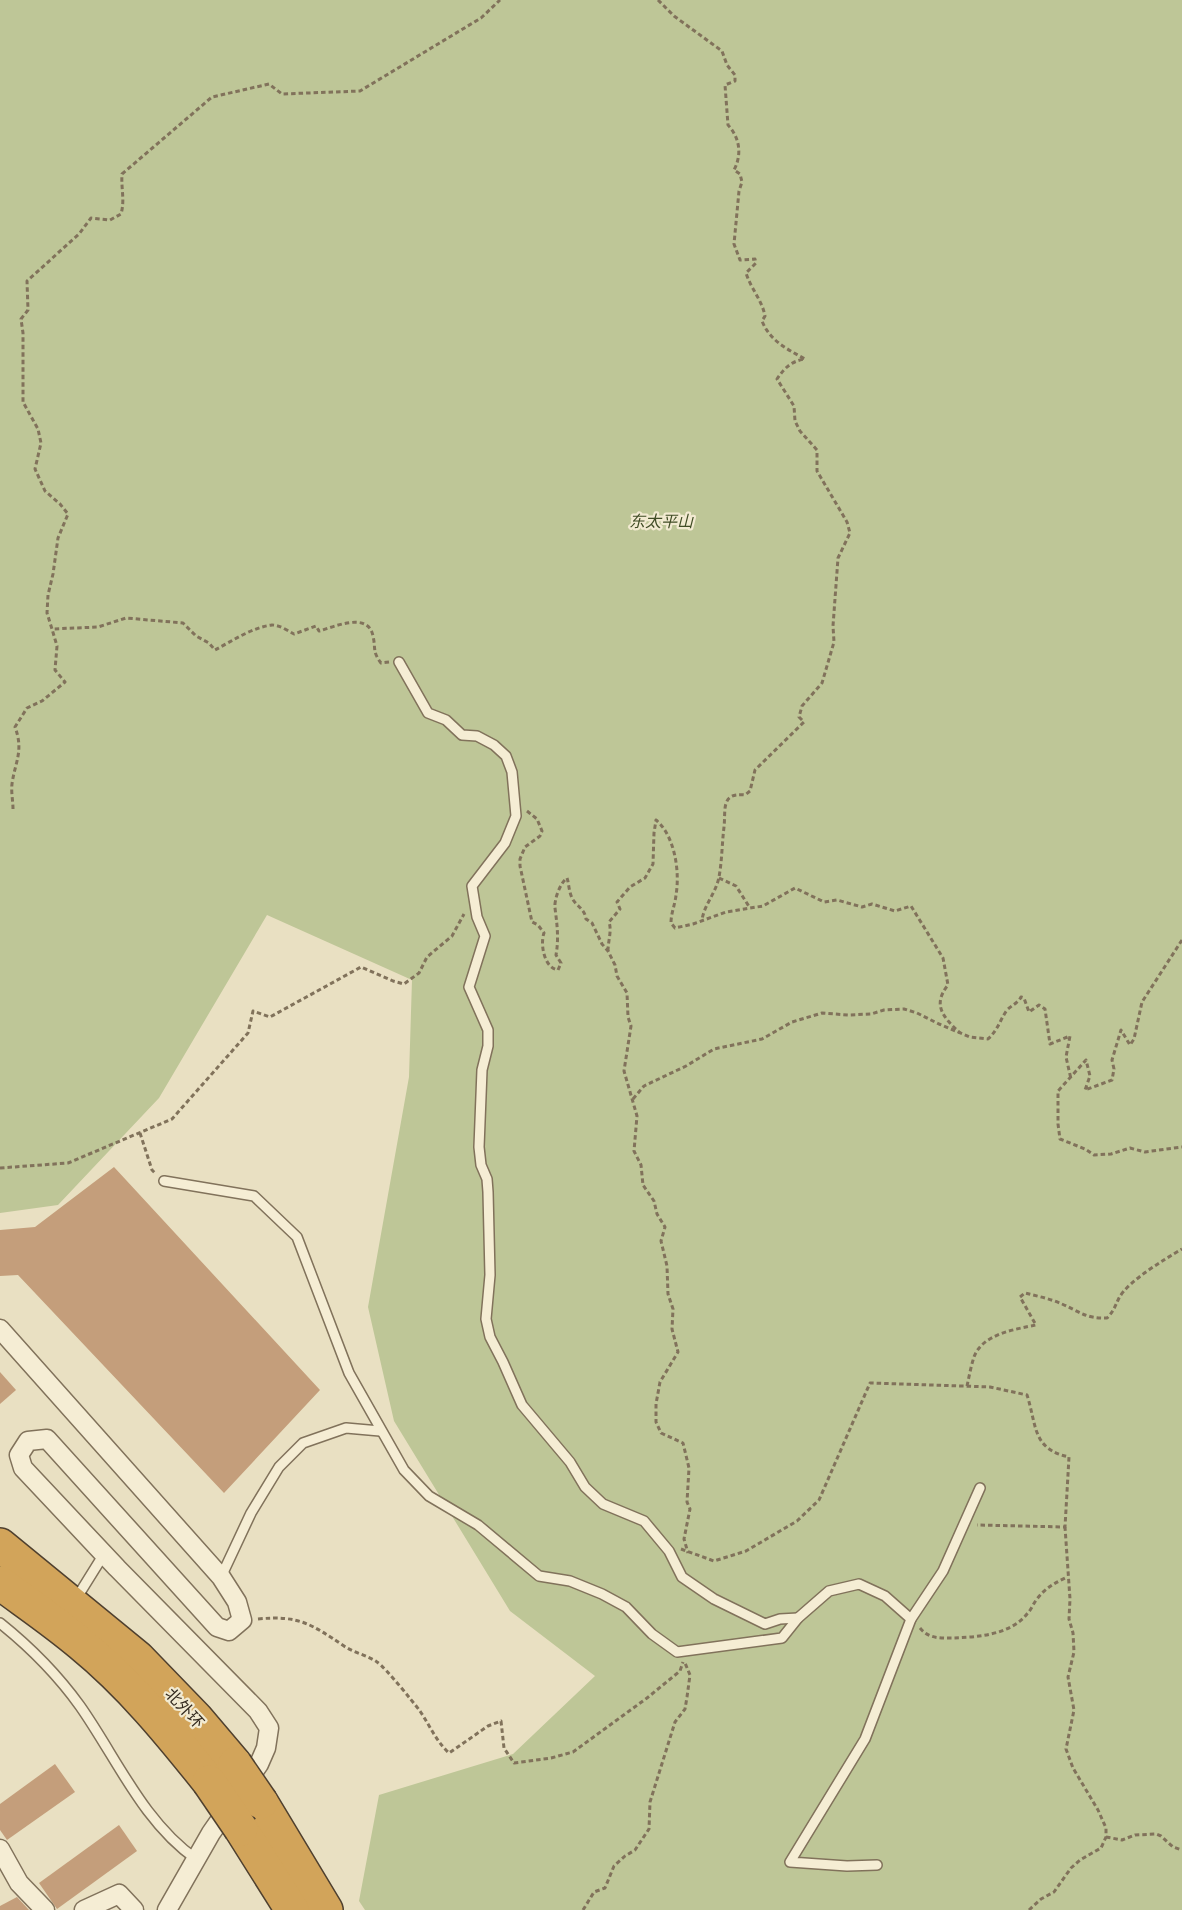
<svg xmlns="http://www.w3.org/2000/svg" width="1182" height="1910" font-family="'PT Serif','Noto Sans SC',serif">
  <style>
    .green { fill: #bec697 }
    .building { fill: #c49e7b }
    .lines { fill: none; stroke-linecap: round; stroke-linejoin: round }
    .lane-casing { stroke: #81725b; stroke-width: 12 }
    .street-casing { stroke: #81725b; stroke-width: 21 }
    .highway-casing { stroke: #4f402f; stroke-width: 36 }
    .path { stroke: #81725b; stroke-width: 3; stroke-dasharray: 4.5 3; stroke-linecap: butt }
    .lane { stroke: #f5edd4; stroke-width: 9 }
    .street { stroke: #f5edd4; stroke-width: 18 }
    .highway { stroke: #d2a45a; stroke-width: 33 }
    .highway-bridge-casing { stroke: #4f402f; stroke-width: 36; stroke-linecap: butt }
    .highway-bridge { stroke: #d2a45a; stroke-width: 33 }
    .labels { text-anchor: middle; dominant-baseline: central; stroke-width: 4.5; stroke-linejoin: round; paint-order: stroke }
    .park-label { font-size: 16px; font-style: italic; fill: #414d26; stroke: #f2ead1 }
    .street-label { font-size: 16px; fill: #33291e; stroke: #f2ead1 }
  </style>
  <rect width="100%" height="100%" fill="#e9e0c2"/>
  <polygon class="green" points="0,0 1182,0 1182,1910 365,1910 359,1901 379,1795 513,1754 595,1676 510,1611 394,1421 368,1307 409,1077 412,980 267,915 159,1098 58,1205 0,1213"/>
  <g class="building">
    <polygon points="114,1167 320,1390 224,1493 18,1275 0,1276 0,1230 35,1227"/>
    <polygon points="0,1372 16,1390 0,1404"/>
    <polygon points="55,1764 75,1792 7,1840 0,1830 0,1804"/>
    <polygon points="119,1825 137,1851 57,1909 39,1883"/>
    <polygon points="17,1897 29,1910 0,1910 0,1906"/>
  </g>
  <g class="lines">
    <defs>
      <g id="lane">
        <polyline points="399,662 428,713 446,720 462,735 477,736 494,745 506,756 512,772 516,816 505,843 472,886 477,917 485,936 469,987 488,1030 488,1046 482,1070 479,1147 481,1165 487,1179 488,1192 490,1275 486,1319 490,1337 503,1362 522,1405 570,1462 585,1487 603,1504 644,1521 669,1551 682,1577 714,1599 765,1624 780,1619 798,1618"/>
        <polyline points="164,1181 254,1196 297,1237 349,1373 404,1470 429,1496 478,1525 539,1576 570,1581 602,1594 626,1607 652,1634 677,1652 782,1638 798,1618 829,1591 859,1584 885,1596 911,1619"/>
        <polyline points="221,1577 251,1513 279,1467 303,1443 346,1428 380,1431"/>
        <polyline points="76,1599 104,1554"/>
        <path d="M 0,1623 C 30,1647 57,1674 80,1706 C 116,1757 143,1822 196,1859"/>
        <polyline points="877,1865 847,1866 790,1862 865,1739 911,1619 943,1571 980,1488"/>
      </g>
      <g id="street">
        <polyline points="0,1329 221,1577 237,1602 242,1620 229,1631 217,1627 47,1439 28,1441 19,1455 23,1468 117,1568 258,1711 269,1728 266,1748 259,1764 211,1833 167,1910"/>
        <polyline points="0,1849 19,1883 45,1910"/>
        <polyline points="84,1910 119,1894 134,1910"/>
      </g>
      <g id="highway">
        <polyline points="0,1545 138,1658 196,1718 235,1764"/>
        <path d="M 0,1583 C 27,1603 55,1622 81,1644 C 130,1684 170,1733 209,1782"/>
        <polyline points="261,1802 326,1910"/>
        <polyline points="241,1829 292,1910"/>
      </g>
    </defs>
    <use href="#lane" class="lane-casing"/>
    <use href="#street" class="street-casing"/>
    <use href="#highway" class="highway-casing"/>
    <g class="path">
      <path d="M 658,0 L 674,16 L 722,51 L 727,65 L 735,75 L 735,81 L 725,85 L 728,125 C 740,138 742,155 734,170 L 740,174 L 742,182 L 739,191 L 734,244 L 740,260 L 755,259 L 756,263 L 746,273 C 751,289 762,300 765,316 L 762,321 C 770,341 787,349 805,359 C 792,361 785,367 777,379 L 794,406 L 795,421 L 800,431 L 817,450 L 817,471 L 847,522 L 850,533 L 838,558 L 833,626 L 834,642 L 822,683 L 802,706 L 799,717 L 804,722 L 755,770 L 750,791 L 745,795 C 720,792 726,811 724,827 C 722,843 722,861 719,877 C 716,893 704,905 702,920"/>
      <path d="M 389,662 L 381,663 C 372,651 376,649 373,636 C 368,611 334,627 319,631 L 316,626 L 294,634 C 288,631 280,625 272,625 C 253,627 232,641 215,650 L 209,643 L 196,636 L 183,623 L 126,618 L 98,627 L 52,629 L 47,613 L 48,595 L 53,574 L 58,538 L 68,514 L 60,504 L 45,491 L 35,469 L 41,443 L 38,429 L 23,402 L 23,333 L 21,319 L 28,310 L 27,281 L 79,234 L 91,218 L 110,220 L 121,214 C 125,200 121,189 122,174 L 212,97 L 269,84 L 282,94 L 360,91 L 481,18 L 500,0"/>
      <path d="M 13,809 C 13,801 11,792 12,784 C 15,762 24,751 15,727 L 27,708 L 42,701 L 65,682 L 55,670 L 57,646 L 52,629"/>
      <path d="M 527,811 L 537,819 L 542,831 L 540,836 L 525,847 L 520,859 L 520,866 L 532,922 L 538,925 L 544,933 C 540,944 544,968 558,970 L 561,963 L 556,955 C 559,938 557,924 555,908 C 554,900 560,883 567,878 C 569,884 569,892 572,898 C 576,906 585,909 586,919 L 592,923 L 602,944 L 608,951 L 615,965 L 617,976 L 627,993 L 628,1017 L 631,1026 L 624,1071 L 637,1116 L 634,1151 L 641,1165 L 643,1185 L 654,1201 L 657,1214 L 665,1227 L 661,1241 L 667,1266 L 668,1294 L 673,1309 L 672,1329 L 678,1352 L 660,1382 L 656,1404 L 656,1422 L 661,1433 L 683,1443 L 689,1468 L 687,1502 L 690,1509 L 684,1539 L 688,1553"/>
      <polyline points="719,878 736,886 750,908"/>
      <polyline points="1182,940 1142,1002 1134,1039 1130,1045 1121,1030 1112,1060 1114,1069 1112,1080 1085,1090 1090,1076 1086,1060 1058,1091 1058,1124 1060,1139 1085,1149 1094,1155 1111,1154 1130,1148 1145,1152 1182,1147"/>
      <path d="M 608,951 C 608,941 612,931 609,922 L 620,909 L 617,902 L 630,887 L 645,878 L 653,864 L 654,833 L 656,820 C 675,836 680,872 676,895 C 675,905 671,913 671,923 L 675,928 L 693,924 L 726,912 L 763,906 L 795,888 L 824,902 L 837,900 L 862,907 L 872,904 L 895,911 L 911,906 L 943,958 L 948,985 C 932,1005 943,1017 960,1033"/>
      <path d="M 633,1099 L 644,1086 L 686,1066 L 714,1049 L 762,1039 L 792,1022 L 822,1013 L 848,1015 L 871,1014 L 884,1010 L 904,1009 L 917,1013 L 939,1024 L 970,1037 L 988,1039 C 998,1030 1000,1020 1007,1010 C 1012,1005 1018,1003 1021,997 L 1024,998 L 1029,1012 L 1039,1005 L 1045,1009 L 1050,1044 L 1070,1036 L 1066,1057 L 1071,1079"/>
      <polyline points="140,1133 152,1170 156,1174"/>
      <polyline points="0,1168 68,1163 172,1119 248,1033 253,1011 270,1017 361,967 393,981 404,984 419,973 427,957 452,936 464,914"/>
      <path d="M 967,1386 C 969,1377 971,1366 974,1357 C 982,1334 1016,1329 1036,1325 L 1020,1297 L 1025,1293 C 1037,1296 1051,1299 1062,1304 C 1080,1312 1087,1319 1107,1318 C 1114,1311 1115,1306 1119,1298 C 1128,1281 1165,1259 1182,1249"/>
      <path d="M 681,1549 L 714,1561 L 746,1551 L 797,1521 L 819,1500 L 870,1383 L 990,1387 L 1027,1395 C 1037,1426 1032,1449 1069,1457 L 1065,1527 L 977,1525"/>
      <path d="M 258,1619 C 299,1615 311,1624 344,1646 C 354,1653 367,1655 377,1662 C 386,1668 413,1702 420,1711 C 430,1726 436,1741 449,1753 L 488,1726 L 501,1721 L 504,1748 L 514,1763 L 551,1758 L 573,1752 L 647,1698 L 680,1671 L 683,1662"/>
      <path d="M 920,1628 C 929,1639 940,1638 953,1638 C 978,1637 1010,1635 1027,1614 C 1031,1610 1033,1604 1037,1599 C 1045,1588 1055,1583 1067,1577"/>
      <polyline points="1106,1837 1122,1840 1135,1835 1156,1834 1161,1836 1173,1847 1182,1850"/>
      <polyline points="583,1910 594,1892 605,1888 614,1866 625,1856 635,1850 649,1829 650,1802 675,1722 685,1709 687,1697 690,1675 685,1663"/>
      <polyline points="1029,1910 1041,1899 1054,1892 1071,1868 1080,1860 1101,1848 1106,1837 1106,1828 1098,1810 1073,1768 1066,1749 1074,1710 1068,1677 1074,1652 1073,1633 1069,1619 1070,1599 1065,1527"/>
    </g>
    <use href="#lane" class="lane"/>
    <use href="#street" class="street"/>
    <use href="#highway" class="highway"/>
    <defs>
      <g id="highway-bridge">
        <polyline points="235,1764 261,1802"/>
        <polyline points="209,1782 241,1829"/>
      </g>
    </defs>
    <use href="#highway-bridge" class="highway-bridge-casing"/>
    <use href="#highway-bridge" class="highway-bridge"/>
  </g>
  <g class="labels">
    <g class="park-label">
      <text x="661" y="521">东太平山</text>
    </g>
    <g class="street-label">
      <text transform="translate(185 1708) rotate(47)">北外环</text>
    </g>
  </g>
</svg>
